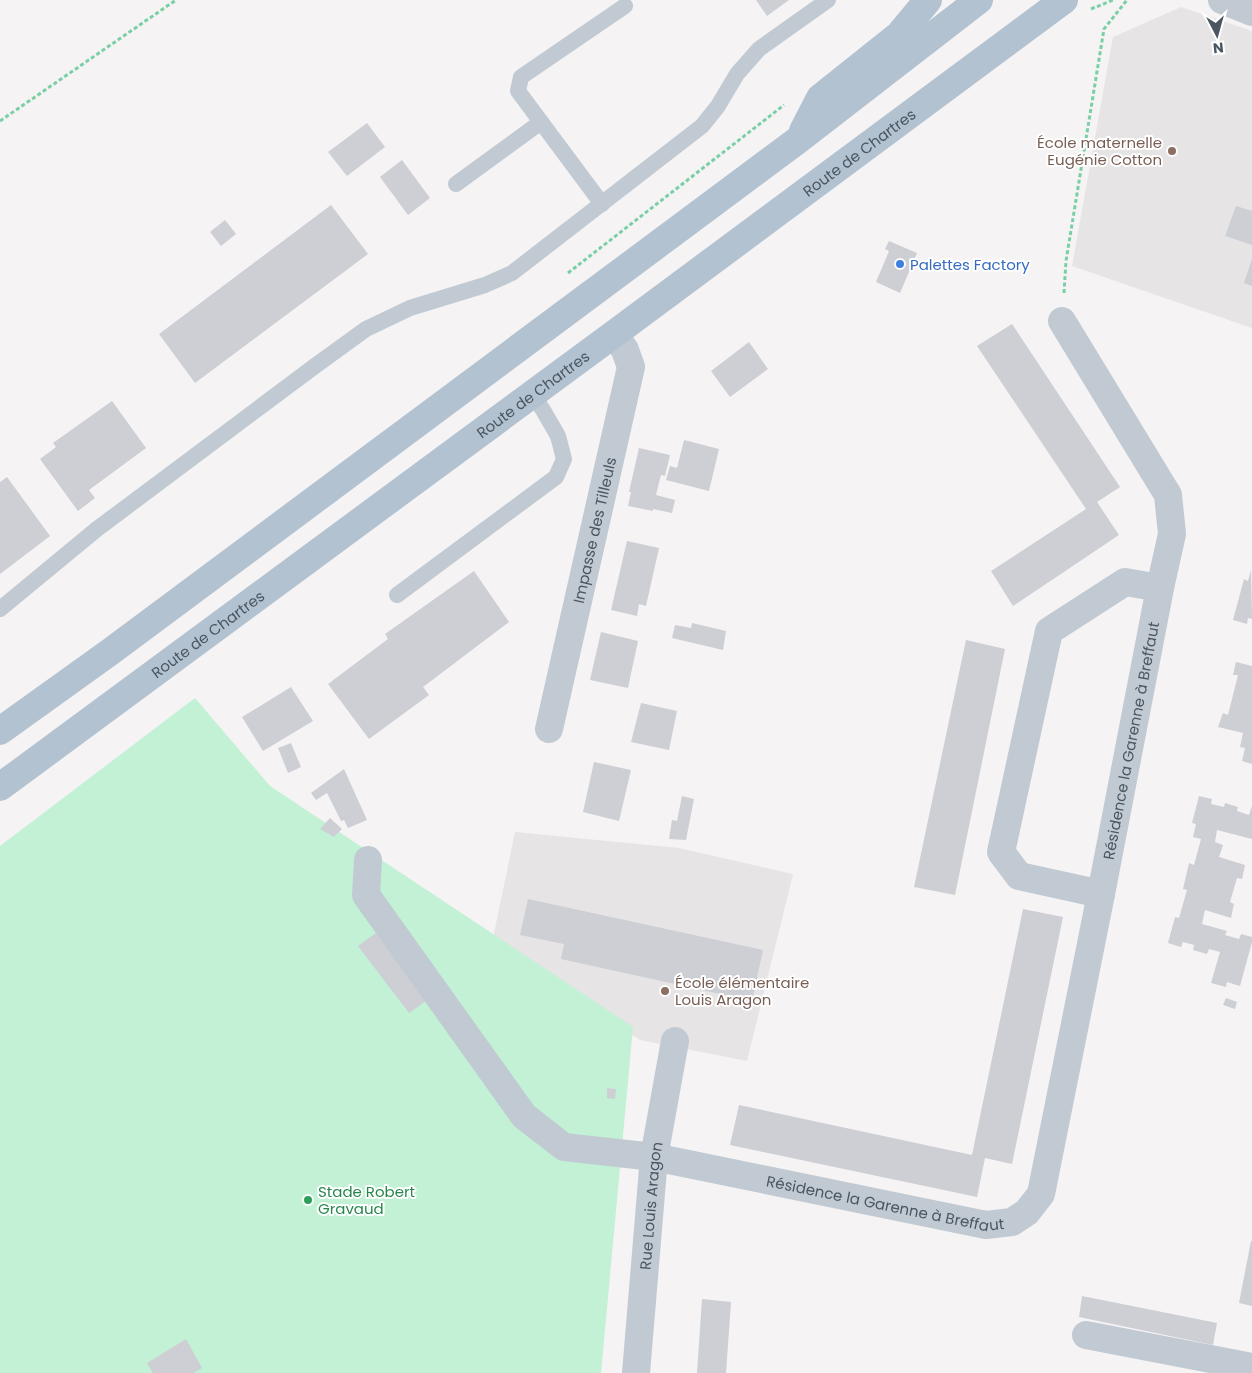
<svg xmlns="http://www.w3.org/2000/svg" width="1252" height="1373" font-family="Poppins,sans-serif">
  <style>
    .education { fill: #e6e4e5 }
    .green { fill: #c3f1d5 }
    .building { fill: #cdcfd5 }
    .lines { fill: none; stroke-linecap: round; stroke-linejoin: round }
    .path { stroke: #7ad0a6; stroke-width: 3; stroke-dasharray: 4 2.5; stroke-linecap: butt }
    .lane { stroke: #c1cad2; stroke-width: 16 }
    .street { stroke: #c1cad2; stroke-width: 28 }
    .primary { stroke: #b3c2d1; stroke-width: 28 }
    .education-dot { fill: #8d6e63; stroke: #fff; stroke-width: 2 }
    .shop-dot { fill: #3f7fe0; stroke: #fff; stroke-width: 2 }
    .leisure-dot { fill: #2e9e5b; stroke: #fff; stroke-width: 2 }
    .labels { text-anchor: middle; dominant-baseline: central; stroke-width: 4; stroke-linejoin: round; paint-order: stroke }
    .education-label { font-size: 15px; fill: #785e54; stroke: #fff; text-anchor: end }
    .street-label { font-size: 15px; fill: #4a5661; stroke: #fff }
    .shop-label { font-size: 15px; fill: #366cbe; stroke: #fff; text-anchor: start }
    .leisure-label { font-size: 15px; fill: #27864d; stroke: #fff; text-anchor: start }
  </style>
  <rect width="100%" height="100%" fill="#f5f3f3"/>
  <g class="education">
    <polygon points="1181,7 1252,31 1252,328 1072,266 1113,37"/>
    <polygon points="515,832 679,848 793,874 747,1061 640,1040 492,943"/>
  </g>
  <polygon class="green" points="195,698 270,786 633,1027 601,1373 0,1373 0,846"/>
  <g class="building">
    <polygon points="756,0 789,0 767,16"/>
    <polygon points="367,123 385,147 347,176 328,152"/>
    <polygon points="402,160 430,198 408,215 380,177"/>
    <polygon points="331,205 368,254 195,383 159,334"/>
    <polygon points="1236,206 1252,211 1252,245 1225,236"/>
    <polygon points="225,220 236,234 221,246 210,232"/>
    <polygon points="889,241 917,253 900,293 876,282 889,251 885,249"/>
    <polygon points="1252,259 1252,286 1244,283"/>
    <polygon points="1012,324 1120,487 1097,502 1119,535 1013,606 991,571 1086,509 977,346"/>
    <polygon points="749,342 768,369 730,397 711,371"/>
    <polygon points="112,401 146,448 89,490 95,498 78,511 40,459 56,447 53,443"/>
    <polygon points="684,440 719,449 709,491 666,480 670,466 677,468"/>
    <polygon points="639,448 670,455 665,476 661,475 656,495 675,500 672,513 653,509 653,511 628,506 631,492 629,492"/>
    <polygon points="7,477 50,536 0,574 0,482"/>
    <polygon points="627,541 659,548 646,606 639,604 637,616 611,610"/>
    <polygon points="1251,570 1252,619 1248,618 1247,624 1233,620 1244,579 1248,581"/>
    <polygon points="474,571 509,622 423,687 429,695 369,739 328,684 388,639 385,634"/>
    <polygon points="692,623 726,631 723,650 672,638 675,625 691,628"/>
    <polygon points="601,632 638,641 628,688 590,680"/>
    <polygon points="966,640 1005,649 955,895 914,887"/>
    <polygon points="1236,662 1252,666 1252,764 1242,761 1245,748 1240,747 1243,733 1218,727 1223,713 1228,715 1238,675 1233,675"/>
    <polygon points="291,687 313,721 263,751 242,717"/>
    <polygon points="641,703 677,711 669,750 631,742"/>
    <polygon points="291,743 301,767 288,773 278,748"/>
    <polygon points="594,762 631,770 619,821 583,812"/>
    <polygon points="344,769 367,820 348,828 344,820 341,821 327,793 316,800 311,793"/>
    <polygon points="682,796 694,799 686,840 669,839 672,820 677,821"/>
    <polygon points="1199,796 1212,799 1211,804 1224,807 1225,803 1238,807 1237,811 1249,815 1252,806 1252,839 1217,830 1215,842 1223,845 1219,857 1245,865 1242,879 1237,878 1230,902 1234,904 1231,918 1205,910 1202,924 1227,931 1225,935 1239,939 1241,934 1252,937 1252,942 1240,986 1227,982 1226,987 1211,983 1220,952 1209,949 1207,954 1193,950 1194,945 1183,942 1181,947 1168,943 1175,917 1179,918 1187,890 1183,889 1189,863 1194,865 1201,839 1193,837 1196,824 1192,823"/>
    <polygon points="330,818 342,829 334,837 320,829"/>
    <polygon points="528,899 763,950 752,1001 561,959 564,944 520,935"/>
    <polygon points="1023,909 1063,917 1012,1164 985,1158 977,1197 730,1145 739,1105 972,1155"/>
    <polygon points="376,933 426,1001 409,1013 358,946"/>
    <polygon points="1226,998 1237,1002 1235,1009 1223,1005"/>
    <polygon points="607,1088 616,1089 615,1099 607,1098"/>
    <polygon points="1251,1241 1252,1241 1252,1306 1239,1303"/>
    <polygon points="1082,1296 1217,1323 1213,1345 1079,1317"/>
    <polygon points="702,1299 731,1302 726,1373 697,1373"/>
    <polygon points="186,1339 202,1368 193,1373 153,1373 147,1363"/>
  </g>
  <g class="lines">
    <g class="path">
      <polyline points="1091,9 1113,0"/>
      <polyline points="0,121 176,0"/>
      <polyline points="568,273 784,105"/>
      <polyline points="1064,293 1066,261 1104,29 1127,0"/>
    </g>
    <g class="lane">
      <polyline points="456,184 541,122"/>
      <polyline points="602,204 518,91 521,77 625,6"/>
      <polyline points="397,595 556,477 564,459 558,436 543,410 532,394"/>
      <polyline points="0,609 97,529 315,366 366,329 410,308 485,285 512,273 702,126 718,106 737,74 759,49 828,0"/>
    </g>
    <g class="street">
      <polyline points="1222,0 1252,12"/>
      <path id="s1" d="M 549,729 L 631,367 L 625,350 L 614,334"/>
      <path id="s2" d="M 368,860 L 366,895 L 524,1116 L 564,1147 L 654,1157 L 986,1225 L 1012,1222 L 1027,1212 L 1041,1194 L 1101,894 L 1160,588 L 1172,534 L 1168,495 L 1062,321"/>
      <polyline points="1101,894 1019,876 1001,852 1049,631 1125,582 1160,588"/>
      <polyline points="1086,1335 1252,1367"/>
      <path id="s3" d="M 636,1373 L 654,1157 L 675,1041"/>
    </g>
    <g class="primary">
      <polyline points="803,131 820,98 899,35 928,0"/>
      <polyline points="0,731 110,652 798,140 979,0"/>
      <path id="s4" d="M 0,787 L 614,334 L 1064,0"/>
    </g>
  </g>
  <g class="education-dot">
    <circle cx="1172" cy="151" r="5"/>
    <circle cx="665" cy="991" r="5"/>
  </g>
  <circle class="shop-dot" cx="900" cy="264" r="5"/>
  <circle class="leisure-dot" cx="308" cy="1200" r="5"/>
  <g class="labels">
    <g class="education-label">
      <text x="1162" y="142">École maternelle<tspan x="1162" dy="17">Eugénie Cotton</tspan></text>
      <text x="675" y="982" text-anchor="start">École élémentaire<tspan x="675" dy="17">Louis Aragon</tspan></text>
    </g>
    <g class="street-label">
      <text stroke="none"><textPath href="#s4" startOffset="1068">Route de Chartres</textPath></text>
      <text stroke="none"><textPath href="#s4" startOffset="662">Route de Chartres</textPath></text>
      <text stroke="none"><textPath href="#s1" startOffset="204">Impasse des Tilleuls</textPath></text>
      <text stroke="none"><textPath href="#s4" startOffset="258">Route de Chartres</textPath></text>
      <text stroke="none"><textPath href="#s2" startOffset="1316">Résidence la Garenne à Breffaut</textPath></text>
      <text stroke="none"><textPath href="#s2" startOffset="684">Résidence la Garenne à Breffaut</textPath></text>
      <text stroke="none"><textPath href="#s3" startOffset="168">Rue Louis Aragon</textPath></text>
    </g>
    <g class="shop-label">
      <text x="910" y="264">Palettes Factory</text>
    </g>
    <g class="leisure-label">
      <text x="318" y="1191">Stade Robert<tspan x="318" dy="17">Gravaud</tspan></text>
    </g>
  </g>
  <g transform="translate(1217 35) rotate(174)" stroke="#ffffff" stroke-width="4" paint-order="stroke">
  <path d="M0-4L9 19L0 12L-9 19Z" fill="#4a5661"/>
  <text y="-8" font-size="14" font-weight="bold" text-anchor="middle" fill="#4a5661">N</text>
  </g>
</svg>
